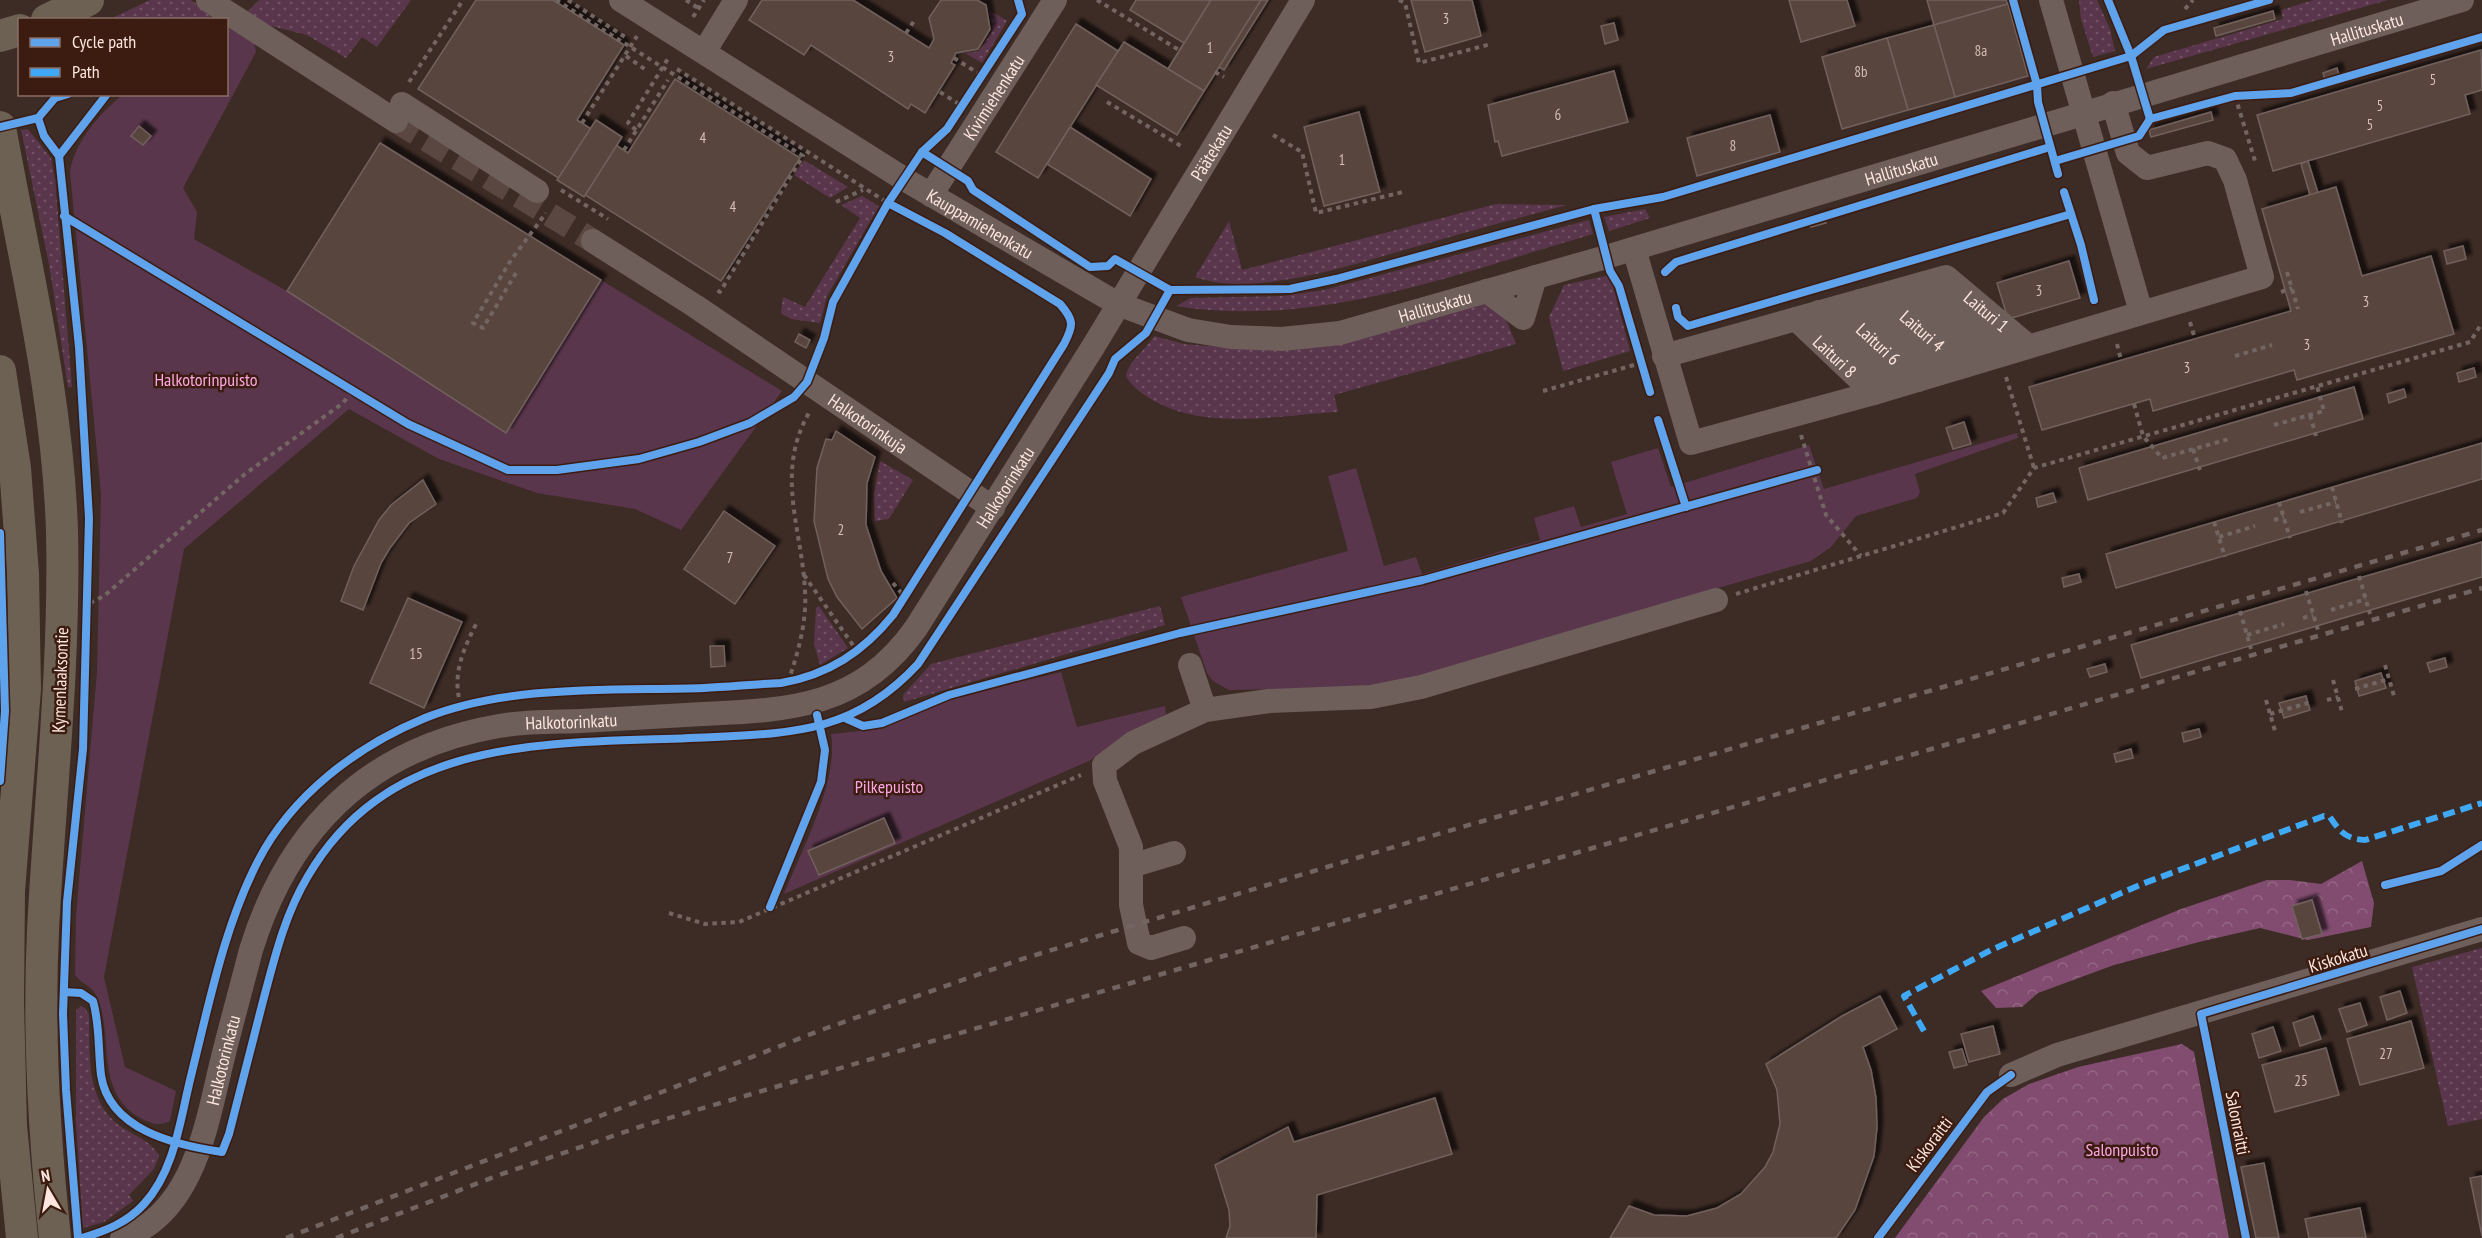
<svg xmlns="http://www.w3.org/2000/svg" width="2482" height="1238" font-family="'PT Sans Narrow',sans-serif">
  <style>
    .grass { fill: url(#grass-dots) }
    .forest { fill: url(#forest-crowns) }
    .park { fill: #5a364c }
    .building { fill: #58443d; stroke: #71615d; stroke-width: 1.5; filter: url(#shadow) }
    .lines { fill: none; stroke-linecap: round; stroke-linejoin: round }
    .minor-tunnel { stroke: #5a4741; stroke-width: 24; stroke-dasharray: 24 12; stroke-linecap: butt }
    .path { stroke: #736662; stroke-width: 4; stroke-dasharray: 4.5 4.5; stroke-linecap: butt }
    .minor { stroke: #6e5f5b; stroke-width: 24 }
    .major { stroke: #6d6154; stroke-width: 32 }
    .rail { stroke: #726460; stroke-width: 4.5; stroke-dasharray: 8 8; stroke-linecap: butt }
    .quiet { stroke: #3fa9f5; stroke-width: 6; stroke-dasharray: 12 6; stroke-linecap: butt }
    .cycleway-casing { stroke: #3c1c11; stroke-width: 11 }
    .cycleway { stroke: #60a3ed; stroke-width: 8 }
    .labels { text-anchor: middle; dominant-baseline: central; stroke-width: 5; stroke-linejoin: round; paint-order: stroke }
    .number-label { font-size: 15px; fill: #d4beb6 }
    .street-label { font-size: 18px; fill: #fde6de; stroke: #3c1c11 }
    .park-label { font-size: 18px; fill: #fea6e3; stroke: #3c1c11 }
  </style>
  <defs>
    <pattern id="grass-dots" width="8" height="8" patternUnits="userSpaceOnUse" patternTransform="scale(1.5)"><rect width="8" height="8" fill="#5a364c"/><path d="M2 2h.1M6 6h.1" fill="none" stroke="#735365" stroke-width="1.8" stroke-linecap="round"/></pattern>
    <pattern id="forest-crowns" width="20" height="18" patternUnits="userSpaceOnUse" patternTransform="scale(1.5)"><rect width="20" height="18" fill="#814c6f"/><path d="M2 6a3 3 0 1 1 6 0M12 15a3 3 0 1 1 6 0" fill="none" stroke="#946683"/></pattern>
    <filter id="shadow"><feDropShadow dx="5.5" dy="-5.5" stdDeviation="1.5" flood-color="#0009"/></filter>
  </defs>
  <rect width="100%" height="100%" fill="#3d2b25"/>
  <g class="grass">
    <polygon points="150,0 191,0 212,16 208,20 108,20"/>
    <polygon points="259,0 411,0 377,47 362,37 346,58 307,35 259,23 245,14"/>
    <polygon points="2079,0 2097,0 2110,29 2115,51 2093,57 2081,19"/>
    <polygon points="2314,0 2388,0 2146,69 2154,57 2283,19 2281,10"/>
    <polygon points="989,10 1007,21 982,63 965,53 979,51 993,30"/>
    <polygon points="28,129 51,158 55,179 72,387 68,387 49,264 21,130"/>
    <polygon points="804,160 848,187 830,198 794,175"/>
    <polygon points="862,196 879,206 827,296 820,323 791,319 781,313 783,297 805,307 860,218 841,205"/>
    <path d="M 1496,204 L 1567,205 C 1518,218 1470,231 1422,245 C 1359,262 1257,299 1195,277 L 1229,221 L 1242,270 Z"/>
    <polygon points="1645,209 1650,218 1609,231 1604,217"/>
    <path d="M 1589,220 L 1593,234 C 1458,273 1318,329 1176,306 L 1191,298 L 1282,296 L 1324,290 Z"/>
    <polygon points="1610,275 1630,351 1563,371 1549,317 1564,285"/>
    <path d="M 1493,302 L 1504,315 L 1516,344 L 1334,395 L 1338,412 C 1277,415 1204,432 1149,398 C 1140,392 1131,386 1126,376 C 1128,362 1147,348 1154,336 L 1184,344 L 1247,349 Z"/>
    <polygon points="880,461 913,480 889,519 875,521 874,494"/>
    <polygon points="819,606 848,648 820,665 814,644 816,608"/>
    <polygon points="1160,606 1165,625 904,702 903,695 931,664"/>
    <polygon points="2482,948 2482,1119 2448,1126 2412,967"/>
    <path d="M 81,1006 L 85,1008 L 89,1015 C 90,1054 85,1100 120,1126 C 133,1135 152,1141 159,1156 L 154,1169 L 129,1195 L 133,1201 L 104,1222 L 83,1228 L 76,1122 L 76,1010 Z"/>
  </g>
  <g class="forest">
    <polygon points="2362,861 2374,903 2371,927 2308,940 2260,928 2199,942 2114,965 2038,993 2022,1007 1996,1008 1981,991 2181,909 2267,880 2290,880 2321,884"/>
    <polygon points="2182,1044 2194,1052 2229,1238 1895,1238 1984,1117 2003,1099 2029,1084 2078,1067"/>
  </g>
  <g class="park">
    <path d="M 227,27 L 254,42 L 256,52 L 183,188 L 197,212 L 194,239 L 287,291 L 506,433 L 601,280 L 782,391 L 681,530 L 635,509 L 537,493 L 439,459 L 349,409 L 184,549 L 104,977 L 125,1067 L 176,1091 L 170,1121 C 161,1126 152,1124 144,1120 C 93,1094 115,1040 97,997 C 93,986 81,984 75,975 L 76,915 L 97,672 L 101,494 L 70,172 C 74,143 100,112 123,95 L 226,94 Z"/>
    <polygon points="2017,433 2018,438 1915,474 1920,492 1917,498 1856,516 1831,547 1811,561 1406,679 1356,688 1229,690 1213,681 1207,673 1181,597 1348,551 1328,476 1356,468 1384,566 1416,557 1422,574 1540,540 1534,518 1574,506 1581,527 1627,514 1611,462 1658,448 1671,487 1809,445 1824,489"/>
    <path d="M 1061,672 L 1077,727 L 1165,706 L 1166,714 L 1089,761 L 784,894 C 802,849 839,781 831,734 L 878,729 L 953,698 Z"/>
  </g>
  <g class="building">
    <polygon points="476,0 553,0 624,45 577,120 628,153 675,79 800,158 721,281 418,89"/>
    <polygon points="762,0 853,0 929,48 934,39 929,18 941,0 977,0 986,5 990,29 978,49 956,53 951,63 955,65 925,113 911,104 908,109 811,45 804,55 749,20"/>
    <polygon points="1136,0 1268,0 1224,70 1219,67 1204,91 1168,69 1184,43 1130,10"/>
    <polygon points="1211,0 1261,0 1204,91 1168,69"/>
    <polygon points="1411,0 1472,0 1481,36 1425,52"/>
    <polygon points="1789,0 1847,0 1855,26 1801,42"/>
    <polygon points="1927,0 2006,0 2008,4 1934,25"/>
    <polygon points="2008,4 2028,76 1955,97 1934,25"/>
    <polygon points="2273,11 2275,19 2216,36 2214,28"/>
    <polygon points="1614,23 1618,40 1605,44 1601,26"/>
    <polygon points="1076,24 1118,51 1038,178 996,152"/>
    <polygon points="1934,25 1955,97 1908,110 1887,38"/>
    <polygon points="1887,38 1908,110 1842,129 1822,57"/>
    <polygon points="1124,42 1204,91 1177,135 1096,85"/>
    <polygon points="2481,50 2482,90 2465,95 2470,114 2273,171 2257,115"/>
    <polygon points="2337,68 2339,76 2325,80 2323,73"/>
    <polygon points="1614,71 1628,122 1502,156 1498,141 1495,142 1488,105"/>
    <polygon points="1359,112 1380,192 1324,206 1304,127"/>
    <polygon points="2211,112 2213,120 2151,137 2149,130"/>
    <polygon points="1770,115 1780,152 1697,176 1687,138"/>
    <polygon points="596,120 622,137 584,197 557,180"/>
    <polygon points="139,126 151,136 143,145 131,136"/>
    <polygon points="1070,127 1151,179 1130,216 1047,164"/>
    <polygon points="380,143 601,280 506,433 287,291"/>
    <polygon points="2308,161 2318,193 2310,195 2301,164"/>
    <polygon points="2336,187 2362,276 2431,256 2454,334 2297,380 2294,370 2153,411 2150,399 2042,430 2029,387 2291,311 2262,209"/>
    <polygon points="1824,216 1826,223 1811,227 1809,221"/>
    <polygon points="2463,246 2466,259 2447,264 2444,251"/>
    <polygon points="2069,261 2080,298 2008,319 1997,283"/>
    <polygon points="799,334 810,340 806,348 795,342"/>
    <polygon points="2474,368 2476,377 2459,382 2457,373"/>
    <polygon points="2354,387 2363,419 2088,500 2079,468"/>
    <polygon points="2404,389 2406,397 2389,403 2387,394"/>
    <polygon points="1964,422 1971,444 1953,449 1946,428"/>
    <polygon points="836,431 875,457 867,483 866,525 881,571 897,598 862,629 837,597 828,579 814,521 817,468 826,439 832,440"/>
    <polygon points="2482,443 2482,479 2116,588 2106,554"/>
    <polygon points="423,480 436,504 409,523 390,548 381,563 363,610 341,601 354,566 379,520 391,505"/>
    <polygon points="2053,493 2056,502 2038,507 2036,498"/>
    <polygon points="724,511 775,546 735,604 684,569"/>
    <polygon points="2482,542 2482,577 2141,678 2131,645"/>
    <polygon points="2079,574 2081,582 2064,587 2062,578"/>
    <polygon points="408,598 462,622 424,708 370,683"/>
    <polygon points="710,646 724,646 725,666 711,667"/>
    <polygon points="2445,658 2447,667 2430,672 2427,663"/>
    <polygon points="2105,664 2107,672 2090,677 2087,669"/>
    <polygon points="2381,673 2386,688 2359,696 2355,681"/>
    <polygon points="2306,696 2310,710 2284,718 2279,703"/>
    <polygon points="2199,729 2201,737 2184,742 2182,733"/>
    <polygon points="2131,749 2133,758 2116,762 2114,754"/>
    <polygon points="884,818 895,843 819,875 808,851"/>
    <polygon points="2312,900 2322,934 2302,939 2292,906"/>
    <polygon points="2400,991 2407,1013 2387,1020 2380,997"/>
    <polygon points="1880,996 1897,1029 1863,1047 1871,1070 1876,1098 1877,1127 1874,1156 1855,1210 1836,1238 1610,1238 1629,1206 1654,1215 1687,1216 1717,1208 1741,1194 1765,1167 1773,1152 1780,1124 1777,1090 1766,1064 1842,1016"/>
    <polygon points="2360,1003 2367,1025 2347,1032 2339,1009"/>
    <polygon points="2313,1016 2321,1039 2300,1046 2293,1023"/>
    <polygon points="2411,1021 2424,1068 2360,1085 2347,1039"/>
    <polygon points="1993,1026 2000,1054 1969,1062 1961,1034"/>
    <polygon points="2273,1027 2281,1051 2259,1058 2252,1034"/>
    <polygon points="2326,1048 2339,1095 2275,1112 2262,1065"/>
    <polygon points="1962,1049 1967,1065 1954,1068 1949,1052"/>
    <polygon points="1435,1098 1452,1154 1317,1195 1316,1238 1226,1238 1230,1226 1229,1210 1215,1165 1288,1127 1294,1142"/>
    <polygon points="2264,1163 2279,1238 2256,1238 2241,1167"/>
    <polygon points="2482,1176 2482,1236 2470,1178"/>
    <polygon points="2360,1208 2366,1238 2309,1238 2305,1219"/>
  </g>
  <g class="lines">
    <polyline class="minor-tunnel" points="396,121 593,241"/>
    <g class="path">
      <polyline points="556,0 803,156 720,292 717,290"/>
      <polyline points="568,0 625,37"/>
      <polyline points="686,0 701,10"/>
      <polyline points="1097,0 1179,50"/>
      <polyline points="1399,0 1405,3 1419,63 1491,44"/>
      <polyline points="2185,9 2193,0"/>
      <polyline points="693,17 704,0"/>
      <polyline points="906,33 914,21"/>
      <polyline points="626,56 646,70"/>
      <polyline points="954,58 981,75"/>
      <polyline points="677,69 888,203"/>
      <polyline points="1215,72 1224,77"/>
      <polyline points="409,82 463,0"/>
      <polyline points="940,92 962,106"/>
      <polyline points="2235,96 2255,161"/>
      <polyline points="1107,102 1181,146"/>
      <polyline points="582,123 637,36"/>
      <polyline points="636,130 628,123 669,57"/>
      <polyline points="1273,135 1302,152 1316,213 1403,192"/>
      <polyline points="624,150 668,80"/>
      <polyline points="561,190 608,219"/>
      <polyline points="836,202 863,190"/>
      <polyline points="1941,252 2071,214"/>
      <polyline points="2287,272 2298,309"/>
      <polyline points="516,273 483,328 473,323 511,260 546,213"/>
      <polyline points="1665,273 1677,262"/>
      <polyline points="2281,292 2292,288"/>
      <polyline points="2190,322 2195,339"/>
      <polyline points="2117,344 2121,360"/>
      <polyline points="2235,356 2272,345"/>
      <polyline points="1115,359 1141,337"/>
      <polyline points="2006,377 2034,468"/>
      <polyline points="1543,391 1641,363"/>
      <polyline points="2134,404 2143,436 2162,458 2229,439"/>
      <polyline points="1087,405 1112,366"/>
      <polyline points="2310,415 2316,436"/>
      <polyline points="2274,425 2324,411 2317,386"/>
      <polyline points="1801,435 1826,515 1861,556"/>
      <polyline points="2193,449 2200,470"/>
      <polyline points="2332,487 2342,523"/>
      <polyline points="2279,502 2290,538"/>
      <polyline points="2300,512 2336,502"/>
      <polyline points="2274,520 2284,517"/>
      <polyline points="2214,522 2225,557"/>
      <polyline points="2219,537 2255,526"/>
      <polyline points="804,575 857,651"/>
      <polyline points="2359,576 2370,614"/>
      <polyline points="893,583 904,596"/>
      <polyline points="2306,591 2318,630"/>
      <polyline points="1736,594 2003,513 2034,468 2470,342 2482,323"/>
      <polyline points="90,603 104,596 245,474 343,403 352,391"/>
      <polyline points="2331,610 2366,599"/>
      <polyline points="2240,611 2251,649"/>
      <polyline points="2303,618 2313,615"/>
      <polyline points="2247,635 2284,624"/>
      <polyline points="2385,665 2394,696"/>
      <polyline points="2333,680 2342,712"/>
      <path d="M 788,682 C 798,653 807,622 805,591 C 802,528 774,472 810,411"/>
      <polyline points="2355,689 2389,679"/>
      <polyline points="2266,700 2275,731"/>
      <polyline points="2327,700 2338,697"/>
      <path d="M 461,706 C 451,674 464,648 478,620"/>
      <polyline points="2270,714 2308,703"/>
      <polyline points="771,907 821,782 825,764 820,724"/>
      <polyline points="669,913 705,924 739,922 1081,775"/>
    </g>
    <g class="minor">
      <polyline points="208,0 396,121"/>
      <path id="s1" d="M 621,0 L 904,179 L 1118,304 L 1188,330 L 1231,337 L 1282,339 L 1340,333 L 1606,257 L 2462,0"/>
      <polyline points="2051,0 2141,312"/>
      <polyline points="704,52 736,0"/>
      <polyline points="402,104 537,191"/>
      <path id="s2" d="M 931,195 L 1055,0"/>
      <path id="s3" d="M 593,241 L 695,306 L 993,508"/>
      <polyline points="1634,249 1691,443 1874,393 2262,277 2235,180 2225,159 2208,153 2147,168 2128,153 2113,103"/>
      <polyline points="1925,283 2007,352"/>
      <polyline points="1905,289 1985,359"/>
      <polyline points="1487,291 1523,318 1535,277"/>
      <path id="s4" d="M 1882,295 L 1963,366"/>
      <polyline points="1860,301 1940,373"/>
      <path id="s5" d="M 1839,307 L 1918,380"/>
      <polyline points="1819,312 1896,386"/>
      <path id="s6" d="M 1796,319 L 1874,393"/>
      <path id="s7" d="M 1664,356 L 1946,277 L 2028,346"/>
      <polyline points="1190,665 1205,710 1269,701 1371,697 1421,687 1716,600"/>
      <polyline points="1131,866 1174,853"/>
      <polyline points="1184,938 1151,948 1139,943 1131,905 1131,847 1105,781 1104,765 1133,743 1205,710"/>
      <polyline points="2011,1075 2057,1055 2482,929"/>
      <path id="s8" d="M 122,1238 C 195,1213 207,1121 223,1057 C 232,1021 242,985 251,950 C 289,827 370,748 499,726 C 526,721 554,722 581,721 C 622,719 662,716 703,714 C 792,710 860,707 916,628 L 1093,347 L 1303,0"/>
    </g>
    <g class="major">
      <polyline points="47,20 88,0"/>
      <polyline points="0,36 20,30"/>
      <path d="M 0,127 C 24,261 58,395 62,532 C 65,665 50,797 43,930 C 38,1033 44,1135 55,1238"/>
      <polyline points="0,371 15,468 23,574 25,689 9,891 8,1003 11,1126 22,1238"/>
    </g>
    <g class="rail">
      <polyline points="286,1238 824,1029 1022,959 1380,851 2482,530"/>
      <polyline points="336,1238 499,1175 642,1126 2482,588"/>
    </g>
    <path class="quiet" d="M 1924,1031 L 1904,996 L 1991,950 L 2142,884 L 2324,816 L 2330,817 C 2340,832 2346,839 2365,840 L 2482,803"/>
    <defs>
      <g id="cycleway">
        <polyline points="2013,0 2037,85 2038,102 2058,174"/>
        <polyline points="2108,0 2131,56 2150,119"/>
        <polyline points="38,118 44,136 59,156 79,347 89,518 83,749 67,902 63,1014 66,1090 78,1238"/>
        <polyline points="0,127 38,118 55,98 68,94"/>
        <polyline points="922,152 968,181 973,190 1090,267 1108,266 1115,259 1170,290 1290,289 1336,279 1594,209 1663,197 2131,56 2164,30 2269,0"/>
        <polyline points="59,156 107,94"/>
        <polyline points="2055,161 2139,136 2150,119 2235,96 2291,93 2482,37"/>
        <polyline points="2064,192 2081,245 2094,300"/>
        <polyline points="1594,209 1610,271 1619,286 1650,392"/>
        <polyline points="64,216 408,424 508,470 557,470 639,459 699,442 750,423 794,397 807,382 824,338 833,302 888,203 922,152 947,129 1022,14 1018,0"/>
        <polyline points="1665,272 1676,262 2050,147"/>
        <polyline points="1676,308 1678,317 1688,326 2071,214"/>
        <polyline points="1658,420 1686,507"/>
        <polyline points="0,533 5,711 0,781"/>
        <polyline points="845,718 863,726 882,723 949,695 1180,633 1423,580 1817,470"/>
        <polyline points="2385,885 2441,871 2482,845"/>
        <polyline points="770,907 821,782 825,750 817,715"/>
        <path d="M 64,992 L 81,993 L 93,1001 C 100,1025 98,1051 101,1075 C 109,1130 175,1145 222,1152 L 229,1134 C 240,1091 251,1048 262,1005 C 274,960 284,916 308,876 C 395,727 567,745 715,737 C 799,733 857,730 918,664 L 1109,373 L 1115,359 L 1146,333 L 1170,290"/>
        <path d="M 82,1238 C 105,1231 127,1223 144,1204 C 175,1170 180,1120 191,1076 C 209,1004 224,927 258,861 C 292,795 357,746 425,718 C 509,684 615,691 704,688 C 729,687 755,684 781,683 C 828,675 863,652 893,615 L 1064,344 C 1074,325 1074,320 1060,304 L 945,233 L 888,203"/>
        <polyline points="1878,1238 1987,1092 2011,1075"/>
        <polyline points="2246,1238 2201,1014 2482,929"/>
      </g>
    </defs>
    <use href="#cycleway" class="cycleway-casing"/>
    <use href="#cycleway" class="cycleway"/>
  </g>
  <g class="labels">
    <g class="number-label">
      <text x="1446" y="18">3</text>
      <text x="1210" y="47">1</text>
      <text x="1981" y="50">8a</text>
      <text x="891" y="56">3</text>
      <text x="1861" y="71">8b</text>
      <text x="2433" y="79">5</text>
      <text x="2380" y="105">5</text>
      <text x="1558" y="114">6</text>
      <text x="2370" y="124">5</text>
      <text x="703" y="137">4</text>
      <text x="1733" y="145">8</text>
      <text x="1342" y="159">1</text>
      <text x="733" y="206">4</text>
      <text x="2039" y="290">3</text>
      <text x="2366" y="301">3</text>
      <text x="2307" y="344">3</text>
      <text x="2187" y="367">3</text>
      <text x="841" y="529">2</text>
      <text x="730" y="557">7</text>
      <text x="416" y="653">15</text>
      <text x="2386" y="1053">27</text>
      <text x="2301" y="1080">25</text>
    </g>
    <g class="street-label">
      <text stroke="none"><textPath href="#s1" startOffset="1881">Hallituskatu</textPath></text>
      <text stroke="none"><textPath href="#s2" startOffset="116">Kivimiehenkatu</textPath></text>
      <text stroke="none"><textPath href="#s8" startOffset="1686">Päätekatu</textPath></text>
      <text stroke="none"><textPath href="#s1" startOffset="1395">Hallituskatu</textPath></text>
      <text stroke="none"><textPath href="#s1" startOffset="423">Kauppamiehenkatu</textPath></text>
      <text stroke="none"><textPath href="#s1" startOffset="909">Hallituskatu</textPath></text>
      <text stroke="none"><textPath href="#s7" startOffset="346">Laituri 1</textPath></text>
      <text stroke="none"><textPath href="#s4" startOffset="54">Laituri 4</textPath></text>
      <text stroke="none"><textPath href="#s5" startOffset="54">Laituri 6</textPath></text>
      <text stroke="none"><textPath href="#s6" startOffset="54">Laituri 8</textPath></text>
      <text stroke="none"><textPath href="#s3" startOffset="330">Halkotorinkuja</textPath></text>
      <text stroke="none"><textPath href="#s8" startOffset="1293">Halkotorinkatu</textPath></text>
      <text transform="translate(60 680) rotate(-88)">Kymenlaaksontie</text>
      <text stroke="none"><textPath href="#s8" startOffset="754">Halkotorinkatu</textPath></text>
      <text transform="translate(2338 958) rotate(-17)">Kiskokatu</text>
      <text stroke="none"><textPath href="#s8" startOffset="214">Halkotorinkatu</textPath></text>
      <text transform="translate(2238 1123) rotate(79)">Salonraitti</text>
      <text transform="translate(1929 1144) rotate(-53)">Kiskoraitti</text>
    </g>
    <g class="park-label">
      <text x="206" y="379">Halkotorinpuisto</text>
      <text x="889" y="786">Pilkepuisto</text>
      <text x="2122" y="1149">Salonpuisto</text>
    </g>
  </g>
  <rect x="18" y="18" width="210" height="78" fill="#3c1c11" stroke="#896d63" stroke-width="1.5"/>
  <rect x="30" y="38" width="30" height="9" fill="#60a3ed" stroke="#896d63" stroke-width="1.5"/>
  <text x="72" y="48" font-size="18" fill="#fde6de">Cycle path</text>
  <rect x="30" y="68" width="30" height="9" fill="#3fa9f5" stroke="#896d63" stroke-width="1.5"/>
  <text x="72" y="78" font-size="18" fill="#fde6de">Path</text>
  <g transform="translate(48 1190) rotate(350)" stroke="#3c1c11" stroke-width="4.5" paint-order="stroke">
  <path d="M0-4.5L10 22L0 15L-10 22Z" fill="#fde6de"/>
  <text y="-9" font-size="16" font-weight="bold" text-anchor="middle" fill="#fde6de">N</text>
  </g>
</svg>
